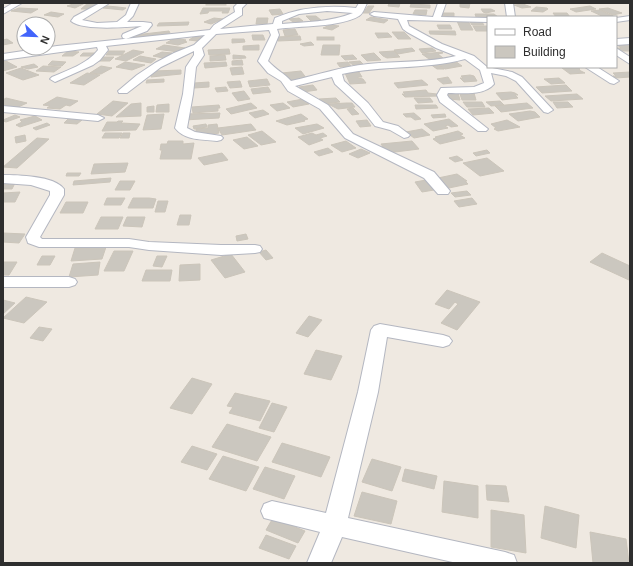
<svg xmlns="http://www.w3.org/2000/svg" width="633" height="566" font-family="Arial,sans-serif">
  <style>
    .building { fill: #cbc7bf; stroke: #cbc5ba }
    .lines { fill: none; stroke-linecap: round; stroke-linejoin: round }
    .minor-casing { stroke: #b4b7c1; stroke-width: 2 }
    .minor { fill: #fff; fill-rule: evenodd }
  </style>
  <rect width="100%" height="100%" fill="#efe9e1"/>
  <g class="building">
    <polygon points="76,3 85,3 75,8 67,6"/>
    <polygon points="88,3 99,4 92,9 81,9"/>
    <rect x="206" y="3" width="20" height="2"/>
    <polygon points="389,3 400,3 399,7 388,6"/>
    <polygon points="460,3 470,3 469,8 460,7"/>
    <polygon points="411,4 430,5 430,8 410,7"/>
    <polygon points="523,4 531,7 522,8 514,5"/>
    <polygon points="107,6 118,7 126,8 123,10 103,8"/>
    <polygon points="368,6 374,6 369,13 363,13"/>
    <polygon points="590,6 596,9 576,12 570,9"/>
    <polygon points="536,7 547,8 548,9 543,12 531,11"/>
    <polygon points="19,8 38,9 31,13 11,11"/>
    <polygon points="203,8 230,8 228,13 222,13 223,11 209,11 208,13 200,14"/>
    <polygon points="608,8 622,13 613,15 599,9"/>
    <polygon points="280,9 283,14 272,15 269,10"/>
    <polygon points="481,9 491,9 495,11 486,13 483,12"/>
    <polygon points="415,10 427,10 426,15 413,14"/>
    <polygon points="600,10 613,16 604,17 591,11"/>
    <polygon points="51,12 64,14 58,17 44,15"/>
    <polygon points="443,13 454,13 454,17 442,16"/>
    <polygon points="553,13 567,13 570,17 556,17"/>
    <polygon points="475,14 494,14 498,17 476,17"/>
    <polygon points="306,16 316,16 322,21 312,22"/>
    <polygon points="371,17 388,20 384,23 366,20"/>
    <polygon points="214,18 223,19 211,24 204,22"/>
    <polygon points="257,18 268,18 267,24 256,24"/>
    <polygon points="299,18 303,21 293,22 289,19"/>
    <polygon points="457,21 468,21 473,30 461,30"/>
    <polygon points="189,22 188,25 157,26 159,23"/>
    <polygon points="470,22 482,22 484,25 472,25"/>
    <polygon points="330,25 339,26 332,30 323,28"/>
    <polygon points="437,25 450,25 452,29 439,29"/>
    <polygon points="473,26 487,26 488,31 476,31"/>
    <polygon points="295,29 298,35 285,36 283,30"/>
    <polygon points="169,31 170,33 136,37 135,35"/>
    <polygon points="429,31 455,31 456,35 430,34"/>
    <polygon points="392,32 404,32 411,39 398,39"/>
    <polygon points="375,33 388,33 392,37 378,38"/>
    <polygon points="252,35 263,35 265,40 253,40"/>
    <polygon points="195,36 202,37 197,41 189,40"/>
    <polygon points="300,36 301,40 278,41 276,37"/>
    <rect x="317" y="37" width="17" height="3"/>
    <polygon points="175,38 186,40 184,41 187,42 178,45 166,43"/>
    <polygon points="7,39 13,43 3,45 3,40"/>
    <polygon points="232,39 244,39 245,42 232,43"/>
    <polygon points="311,42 314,45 304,46 300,44"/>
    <polygon points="630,43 630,51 621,51 616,48 621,48 616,44"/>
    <polygon points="164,45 185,48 178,52 156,49"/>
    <polygon points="259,45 259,50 243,50 243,46"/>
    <polygon points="323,45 340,45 339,55 321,55"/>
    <polygon points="412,48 415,51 398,54 394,50"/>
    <polygon points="432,48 436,51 422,53 419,49"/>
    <polygon points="229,49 230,54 209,55 208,50"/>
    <polygon points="133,50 144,52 126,61 115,59"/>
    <polygon points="68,51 79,52 73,56 62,56"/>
    <polygon points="109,51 125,51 122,55 106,55"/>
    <polygon points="394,51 400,57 387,58 383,56 379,52"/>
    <polygon points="162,52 172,53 170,54 172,55 163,58 153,56"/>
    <polygon points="442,52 443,53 438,54 443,58 429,59 422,54"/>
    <polygon points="83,53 99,53 96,56 80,56"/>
    <polygon points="374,53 381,60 367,61 361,55"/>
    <polygon points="225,55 226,60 210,61 210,56"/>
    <polygon points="233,55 245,56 246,58 233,59"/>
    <polygon points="353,55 357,59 345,60 341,56"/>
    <polygon points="140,56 156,59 151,63 133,60"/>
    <polygon points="100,57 114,57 110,61 96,61"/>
    <polygon points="242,60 243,65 232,65 232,61"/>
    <polygon points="6,61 17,67 3,71 3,62"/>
    <polygon points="52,61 66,62 62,66 48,65"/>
    <polygon points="360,61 363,64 353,65 349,62"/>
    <polygon points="455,61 462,66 445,69 438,64"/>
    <polygon points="125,62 145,65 132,70 116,67"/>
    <polygon points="226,62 227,66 205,68 204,63"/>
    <polygon points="348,62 351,66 340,67 337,63"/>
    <polygon points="34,64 38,67 28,69 21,67"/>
    <polygon points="430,64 437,64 444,69 437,69"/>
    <polygon points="43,66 61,67 54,72 36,71"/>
    <polygon points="101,66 112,68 101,74 90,73"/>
    <polygon points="242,67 244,74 232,75 230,68"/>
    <polygon points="577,67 580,69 579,70 585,73 570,74 562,68"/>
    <polygon points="21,68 39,75 23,80 6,73"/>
    <polygon points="181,70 181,74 151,77 151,74 154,74 154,71"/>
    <polygon points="301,71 307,79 287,81 282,73"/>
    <polygon points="359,72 362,77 358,77 358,78 363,79 366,83 350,84 345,73"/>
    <polygon points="630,72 630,77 616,78 613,76 616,76 613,73"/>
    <polygon points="87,73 100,75 84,85 70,83"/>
    <polygon points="470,75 474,76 477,81 464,82 460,78 463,78 461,76"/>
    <polygon points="448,77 452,83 443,84 437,79"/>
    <polygon points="559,78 565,83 551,84 544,79"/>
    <polygon points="164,79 164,82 146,83 147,80"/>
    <polygon points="267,79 270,85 250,87 248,81"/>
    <polygon points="422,80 428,85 398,88 394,83"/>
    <polygon points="240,81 242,87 230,88 227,82"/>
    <polygon points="209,82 209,87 194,88 194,83"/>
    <polygon points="313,85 317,90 303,92 299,87"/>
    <polygon points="566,85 572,91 542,93 536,87"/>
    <polygon points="226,87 228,91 217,92 215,88"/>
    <polygon points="268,87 271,92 253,94 251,89"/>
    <polygon points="426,90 428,93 437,94 439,96 405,97 402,94 405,94 403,92"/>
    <polygon points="244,91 250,99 238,101 232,93"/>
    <polygon points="511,92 515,93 518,95 515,95 518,98 502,100 496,93"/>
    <polygon points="447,93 458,93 460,100 449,99"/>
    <polygon points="468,93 474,93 476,100 462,100 460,94 469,94"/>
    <polygon points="577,94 583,99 551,101 545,96"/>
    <polygon points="57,97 78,101 70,106 66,105 60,109 47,108 50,106 43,105"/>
    <polygon points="6,98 27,103 16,108 5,106 7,105 3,104 3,100"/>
    <polygon points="336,98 340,102 322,104 319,99"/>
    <polygon points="414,98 430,98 433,102 418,103"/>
    <polygon points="303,99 309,104 293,107 287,102"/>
    <polygon points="113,101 128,103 112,116 97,114"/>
    <polygon points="500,101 504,105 491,106 486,102"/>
    <polygon points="463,102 482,102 485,107 467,107"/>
    <polygon points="553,102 568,102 573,107 557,108"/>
    <polygon points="141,103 141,116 116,117 131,104"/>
    <polygon points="251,103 257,108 231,114 226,109"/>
    <polygon points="283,103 290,108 277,111 270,105"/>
    <polygon points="347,103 352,103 355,107 338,109 328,104"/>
    <polygon points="527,103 533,108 501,112 495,106"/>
    <polygon points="169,104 169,112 156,112 157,105"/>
    <polygon points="219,105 220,108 218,108 218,111 193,113 192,107"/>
    <polygon points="415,105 436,105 438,108 416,109"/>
    <polygon points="154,106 154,112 147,112 147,107"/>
    <polygon points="353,108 359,114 352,115 347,109"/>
    <polygon points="489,108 494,113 473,115 468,109"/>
    <polygon points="263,110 269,114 255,118 249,113"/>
    <polygon points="530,111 535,112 540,117 518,121 509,114"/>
    <polygon points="220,113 219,118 184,120 185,114"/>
    <polygon points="414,113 421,119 415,120 411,117 406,117 403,114"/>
    <polygon points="164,114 161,129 143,130 147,115"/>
    <polygon points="301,114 308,119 304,120 305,121 287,125 276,121"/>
    <polygon points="445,114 446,117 433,118 431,115"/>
    <polygon points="15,115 20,117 6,122 3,121 3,120"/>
    <polygon points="35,116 42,120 20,127 16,125 22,122 20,120"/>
    <polygon points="69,118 82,120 77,124 64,123"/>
    <polygon points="449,119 458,126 451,127 448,125 445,126 448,128 433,131 424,124"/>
    <polygon points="367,120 371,126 360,127 356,121"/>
    <polygon points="507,120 520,127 498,131 494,129 496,128 491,124"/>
    <polygon points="118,121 123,121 121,123 140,124 136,130 102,131 107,122 117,122"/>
    <polygon points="47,123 50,125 36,130 33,128"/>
    <polygon points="206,124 207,127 194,129 193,126"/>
    <polygon points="217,124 219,133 209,135 209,133 196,134 196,129 208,128 208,125"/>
    <polygon points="251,124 256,130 222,135 218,128"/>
    <polygon points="317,124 324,128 303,134 295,128"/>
    <polygon points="422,129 430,135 414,138 406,132"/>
    <polygon points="262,131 276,142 261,145 248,135"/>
    <polygon points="458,131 463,134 460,135 465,138 440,144 433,139 436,138 435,137"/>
    <polygon points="105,133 122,133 119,138 102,138"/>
    <polygon points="123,133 130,133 129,138 120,138"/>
    <polygon points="312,133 316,135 323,133 327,136 320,138 323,140 309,145 298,137"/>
    <polygon points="25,135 26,141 16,143 15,137"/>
    <polygon points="247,137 258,146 244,149 233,140"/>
    <polygon points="37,138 49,139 17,168 3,167"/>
    <polygon points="168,141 183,141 183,144 194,143 191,159 160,159 162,150 160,150 161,144 167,144"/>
    <polygon points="346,141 356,148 342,152 331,145"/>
    <polygon points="412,141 419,149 387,153 381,144"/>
    <polygon points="328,148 333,152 319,156 314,152"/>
    <polygon points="361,149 370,153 358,158 349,154"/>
    <polygon points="487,150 490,153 476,156 473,153"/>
    <polygon points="222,153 228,160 204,165 198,158"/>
    <polygon points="457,156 463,160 455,162 449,158"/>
    <polygon points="487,158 504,171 480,176 463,163"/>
    <polygon points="128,163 125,172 91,174 94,164"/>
    <polygon points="67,173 81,173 79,176 66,176"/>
    <polygon points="457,174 467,181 465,181 468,184 449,188 438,178"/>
    <polygon points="111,178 110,182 73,185 74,181"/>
    <polygon points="426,180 434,190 422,192 415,182"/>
    <polygon points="120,181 135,181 130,190 115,190"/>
    <polygon points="15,183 12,189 3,189 3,184"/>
    <polygon points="467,191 471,195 455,197 451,193"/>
    <polygon points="20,192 15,202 3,202 3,193"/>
    <polygon points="107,198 125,198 121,205 104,205"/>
    <polygon points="133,198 149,198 156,199 153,208 128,208"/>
    <polygon points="472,198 477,204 459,207 454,201"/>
    <polygon points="158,201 168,201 165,212 155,212"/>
    <polygon points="66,202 88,202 83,213 60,213"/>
    <polygon points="180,215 191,215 189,225 177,225"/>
    <polygon points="101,217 123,217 118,229 95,229"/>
    <polygon points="127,217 145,217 142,227 123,226"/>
    <polygon points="3,233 25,234 19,243 3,242"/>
    <polygon points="246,234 248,239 237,241 236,236"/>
    <polygon points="106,247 102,259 71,261 75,248"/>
    <polygon points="266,250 273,258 266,260 259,252"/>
    <polygon points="114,251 133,251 124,271 104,271"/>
    <polygon points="602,253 630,266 630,279 629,280 590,262"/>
    <polygon points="231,254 245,272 225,278 211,260"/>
    <polygon points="42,256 55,256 50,265 37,265"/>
    <polygon points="157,256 167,256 162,267 153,266"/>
    <polygon points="3,262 17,262 9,275 3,275"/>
    <polygon points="100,262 98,275 69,277 73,264"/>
    <polygon points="200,264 200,280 179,281 180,265"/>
    <polygon points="146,270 172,270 170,281 142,281"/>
    <polygon points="447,290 480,302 457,330 441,323 458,304 455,302 449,309 435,304"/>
    <polygon points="26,297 47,302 24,323 3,318"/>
    <polygon points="3,300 15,303 3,314"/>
    <polygon points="309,316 322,320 308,337 296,333"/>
    <polygon points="39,327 52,329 43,341 30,338"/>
    <polygon points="316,350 342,356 331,380 304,374"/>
    <polygon points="192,378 212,384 192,414 170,408"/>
    <polygon points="235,393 270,401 260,421 229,413 233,407 227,406"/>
    <polygon points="272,403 287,407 274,432 259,428"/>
    <polygon points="227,424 271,437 257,461 212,447"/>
    <polygon points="282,443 330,457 321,477 272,462"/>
    <polygon points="192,446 217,454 207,470 181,462"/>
    <polygon points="223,456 259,467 246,491 209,479"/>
    <polygon points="372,459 401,467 392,491 362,482"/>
    <polygon points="265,467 295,476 284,499 253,489"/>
    <polygon points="405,469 437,476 434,489 402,481"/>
    <polygon points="444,481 478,486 478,518 442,512"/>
    <polygon points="486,485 506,486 509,502 487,500"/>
    <polygon points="362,492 397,501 391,524 354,516"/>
    <polygon points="545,506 579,515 576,548 541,538"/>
    <polygon points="491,510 524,515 526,553 491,547"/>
    <polygon points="273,518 305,531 298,543 266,530"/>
    <polygon points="590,532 626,539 629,563 593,563"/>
    <polygon points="266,535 296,546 289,559 259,548"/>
  </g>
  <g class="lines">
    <defs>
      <g id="minor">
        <polygon points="13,3 22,3 3,14 3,9"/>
        <path d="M 100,3 L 108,4 L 82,20 L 97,23 L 117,22 L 126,15 L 131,3 L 139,3 L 133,16 L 127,22 L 143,22 L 151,23 L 152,25 L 147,31 L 126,39 L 123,38 L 122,36 L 123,34 L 142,26 C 127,27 82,31 71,21 L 74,17 Z"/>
        <path d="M 238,3 L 247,3 L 242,8 L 242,15 L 220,29 L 273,24 L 275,18 C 301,7 328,5 356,8 L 359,3 L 367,3 C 365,7 363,14 359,16 C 342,27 298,26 277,29 L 279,35 L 268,61 C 276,70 284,73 291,81 C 317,75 341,67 368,64 C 397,61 428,63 456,56 L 436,48 L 407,32 L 403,29 L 398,19 L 374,16 L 370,14 L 374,12 L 433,17 L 438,3 L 446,3 L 441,17 L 488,18 L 488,22 L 407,20 L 409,26 L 442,44 L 474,56 L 487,67 L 512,72 L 522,77 L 553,110 L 548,113 L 544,112 L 516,81 L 506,76 L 491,73 L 494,84 C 484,96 462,93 448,93 L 447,95 L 449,98 L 488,129 L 486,131 L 478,131 L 440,102 L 437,95 L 441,88 L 474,87 L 484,83 L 480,70 L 465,59 C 424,70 382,65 342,74 L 344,81 L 368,103 L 383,122 L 398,126 L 410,135 L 408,137 L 404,138 L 390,130 L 375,126 L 360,107 L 335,84 L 332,77 L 295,86 L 328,105 L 353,134 L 434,172 L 450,191 L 448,194 L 438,194 L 424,178 L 345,138 L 320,109 L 288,91 L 281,81 L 268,73 L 258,61 L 271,35 L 269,30 L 216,34 L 202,48 L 204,55 L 196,67 L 193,94 L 187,128 L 195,132 L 221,136 L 223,138 L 221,140 L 217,141 C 202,139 185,141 175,128 L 183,94 L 186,67 L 194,55 L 194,51 L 161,67 L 127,93 L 119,93 L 118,91 L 137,75 L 155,63 L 174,53 L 194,45 L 205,35 L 106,46 L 108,50 L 100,60 L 93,65 L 55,82 L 50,79 L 52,77 C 68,70 87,64 98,50 L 97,47 L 3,60 L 3,54 L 57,46 L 210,30 L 214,25 L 235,12 L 234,7 ZM 327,11 L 353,13 C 331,22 305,22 282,24 L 282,21 L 299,14 Z"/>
        <polygon points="505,3 513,3 515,17 507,17"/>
        <polygon points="630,16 630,20 616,22 616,18"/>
        <polygon points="630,38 630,44 616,45 616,39"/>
        <polygon points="616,48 630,57 630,64 616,55"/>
        <polygon points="585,67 597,67 619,81 614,84 610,83"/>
        <polygon points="3,106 98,115 104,118 98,121 3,112"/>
        <path d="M 3,175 C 18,175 55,176 64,189 L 64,195 L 40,237 L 42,239 L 129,239 L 149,242 L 221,245 L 255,245 L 260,246 L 262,249 L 260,252 L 255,253 L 221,255 L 149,250 L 129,247 L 39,247 L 28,243 L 26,237 L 50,195 L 50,191 L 31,185 L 3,183 Z"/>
        <polygon points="3,277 69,277 75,279 77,282 75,285 69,287 3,287"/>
        <polygon points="380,324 443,335 449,337 452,341 449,345 443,347 387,337 378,392 348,518 505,552 514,555 517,563 457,563 342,537 331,563 307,563 320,532 264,518 261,511 264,504 272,501 326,513 358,392 371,330 374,326"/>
      </g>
    </defs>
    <use href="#minor" class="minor-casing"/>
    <use href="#minor" class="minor"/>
  </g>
  <rect width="633" height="566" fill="none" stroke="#2e2e2e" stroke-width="8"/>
  <rect x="487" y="16" width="130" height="52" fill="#ffffff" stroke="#ababab"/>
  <rect x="495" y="29" width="20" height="6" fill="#ffffff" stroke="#ababab"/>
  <text x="523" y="36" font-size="12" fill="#2e2e2e">Road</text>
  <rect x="495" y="46" width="20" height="12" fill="#cbc7bf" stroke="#ababab"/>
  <text x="523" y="56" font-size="12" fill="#2e2e2e">Building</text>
  <g transform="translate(36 36) rotate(113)"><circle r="19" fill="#ffffff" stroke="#ababab"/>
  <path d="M0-3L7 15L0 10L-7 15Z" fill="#4264fb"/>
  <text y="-6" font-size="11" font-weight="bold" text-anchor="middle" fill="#2e2e2e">N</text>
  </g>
</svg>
